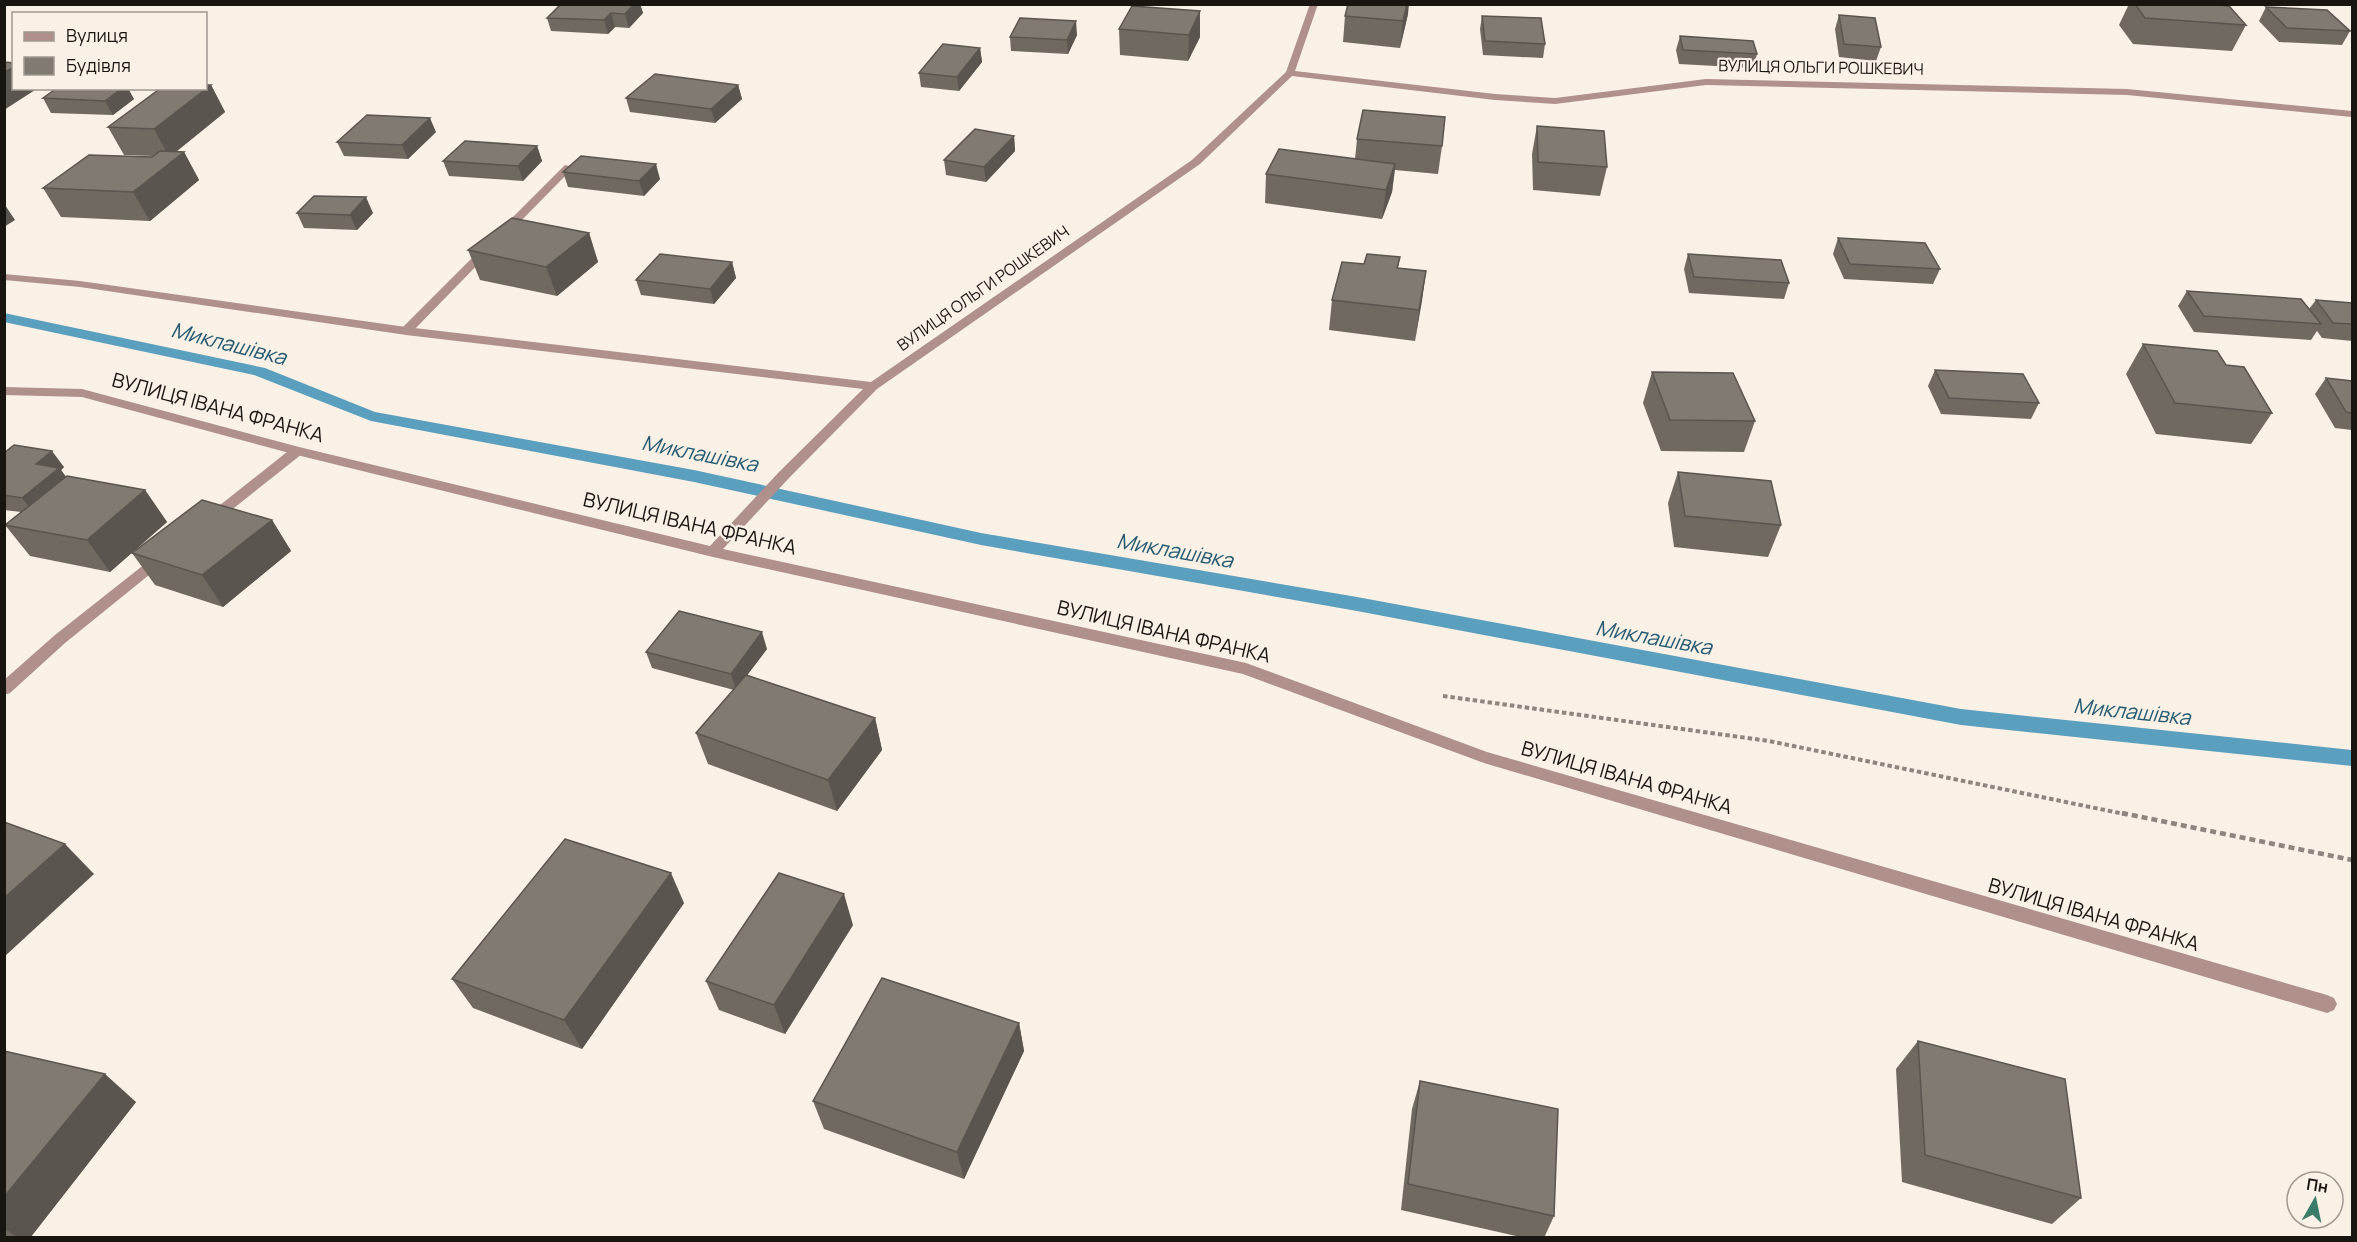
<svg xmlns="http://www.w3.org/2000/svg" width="2357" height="1242" viewBox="0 0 2357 1242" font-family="Manrope,sans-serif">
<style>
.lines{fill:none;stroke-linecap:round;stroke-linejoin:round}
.stream{fill:#5b9fbf;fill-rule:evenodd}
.path-far1{stroke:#8c867f;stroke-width:4;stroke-dasharray:4.5 3;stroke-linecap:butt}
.path{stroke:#8c867f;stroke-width:4.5;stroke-dasharray:6 4;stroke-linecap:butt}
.service{fill:#af908b;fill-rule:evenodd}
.minor{fill:#af908b;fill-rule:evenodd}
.wall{fill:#6f6960}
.shaded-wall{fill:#5a554e}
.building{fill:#817a70;stroke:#5a554e;stroke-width:1.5}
.labels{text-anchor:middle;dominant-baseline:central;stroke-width:4.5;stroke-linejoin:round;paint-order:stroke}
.far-street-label{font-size:16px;fill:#191612;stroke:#f9f0e6}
.street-label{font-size:20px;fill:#191612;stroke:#f9f0e6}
.water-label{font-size:21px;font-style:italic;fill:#245a72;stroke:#f9f0e6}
</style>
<rect width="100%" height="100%" fill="#f9f0e6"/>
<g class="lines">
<!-- stream -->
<polygon class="stream" points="4,313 265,368 375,412 694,470 981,533 1357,597 1961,709 2352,750 2352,766 1961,725 1357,611 981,545 694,482 371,421 254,375 4,322"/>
<!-- path-far1 -->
<polyline class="path-far1" points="1443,696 1769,741 2129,815"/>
<!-- path -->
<polyline class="path" points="2122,813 2352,860"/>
<!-- service -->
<g class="service">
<polygon points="565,165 574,167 507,235 499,235 499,231"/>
<polygon points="486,247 492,250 490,252 410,334 402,334 402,328 482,248"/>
<polygon points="297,447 304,451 302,454 215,523 205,523 203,520 205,517 292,448"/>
<polygon points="160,554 167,559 165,562 65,643 10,693 4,695 4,680 55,635 155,556"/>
</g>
<!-- minor -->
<polygon class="minor" points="1310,4 1318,4 1295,71 1495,94 1555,98 1706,79 2127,89 2352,111 2352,117 2127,95 1706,85 1555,104 1495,100 1292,76 1200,164 877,389 789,478 723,549 1246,663 1487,752 2327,995 2334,998 2337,1004 2334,1010 2327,1013 1484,763 1243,674 713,557 297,455 82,397 4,395 4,387 82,389 299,447 710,546 779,472 863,389 406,335 80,287 4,280 4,274 80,281 406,327 871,382 1192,160 1286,72"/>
</g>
<!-- wall -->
<g class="wall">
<polygon points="561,4 640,4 643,13 629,28 615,27 608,34 551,31 547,18"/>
<polygon points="2129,4 2206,4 2246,25 2232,51 2133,44 2119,25"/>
<polygon points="2266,7 2350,31 2342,45 2279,42 2259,21"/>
<polygon points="1200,11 1200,37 1188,61 1120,55 1119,29"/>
<polygon points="1408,14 1400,48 1343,42 1345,16"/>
<polygon points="1839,15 1881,47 1876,61 1839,57 1835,29"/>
<polygon points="1482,16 1545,44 1543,58 1483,55 1480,29"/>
<polygon points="1077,35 1068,54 1011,51 1010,37"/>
<polygon points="1680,36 1757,54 1753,68 1679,64 1676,50"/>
<polygon points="980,48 982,62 959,91 921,87 919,73"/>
<polygon points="211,85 225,112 176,152 184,152 199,180 150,221 61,217 43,188 153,156 124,155 108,127"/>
<polygon points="738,85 742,99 715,123 630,112 626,98"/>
<polygon points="43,98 134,99 113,115 51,113"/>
<polygon points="1537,126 1607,167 1600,196 1533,190 1532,154"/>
<polygon points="436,132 408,159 344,156 337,142"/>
<polygon points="1014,136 1015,151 986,182 946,175 944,160"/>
<polygon points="1357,139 1442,146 1438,174 1395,170 1392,192 1382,219 1265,203 1266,174 1355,159"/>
<polygon points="537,146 542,161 523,181 449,176 443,161"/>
<polygon points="563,172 660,179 644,196 568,187"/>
<polygon points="297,213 373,213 357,230 304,228"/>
<polygon points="589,233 598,262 557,296 480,280 468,250"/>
<polygon points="1838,238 1940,269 1933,284 1844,279 1833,254"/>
<polygon points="1688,254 1789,283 1784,299 1689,293 1684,269"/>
<polygon points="1400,257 1398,268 1426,271 1415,341 1329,330 1332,300 1364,264"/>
<polygon points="732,262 736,278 714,304 641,295 636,280"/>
<polygon points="2187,291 2309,309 2316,300 2352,303 2352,341 2322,338 2317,331 2311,340 2194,332 2178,306"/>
<polygon points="2143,344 2226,365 2272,413 2251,444 2156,434 2126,374"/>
<polygon points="1935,370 2039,403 2031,419 1941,414 1928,386"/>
<polygon points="1652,372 1755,421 1744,452 1661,451 1643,403"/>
<polygon points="2326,378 2352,381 2352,430 2335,428 2315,394"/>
<polygon points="4,453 64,467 61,470 66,477 145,490 167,522 110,572 30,556 5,525 21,512 4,510"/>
<polygon points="1678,472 1781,525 1768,557 1674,547 1668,503"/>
<polygon points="272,520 291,551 223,607 155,585 132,553"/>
<polygon points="767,649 747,675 875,718 882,750 837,811 708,764 696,733 734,690 652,668 646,652"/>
<polygon points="684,903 582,1049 473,1008 452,979"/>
<polygon points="853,925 785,1034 719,1010 706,981"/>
<polygon points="1019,1023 1024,1051 964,1179 824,1129 813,1101"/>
<polygon points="1918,1041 2081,1198 2052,1224 1902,1182 1896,1069"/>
<polygon points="4,1051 136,1102 30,1238 4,1238"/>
<polygon points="1420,1081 1554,1216 1544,1238 1525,1238 1401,1210 1412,1109"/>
</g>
<!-- shaded-wall -->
<g class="shaded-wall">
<polygon points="634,4 640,4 643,13 629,28 625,14"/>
<polygon points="1407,4 1409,4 1408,14 1400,48 1403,21"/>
<polygon points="1200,11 1200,37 1188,61 1189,35"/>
<polygon points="611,13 615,27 608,34 604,20"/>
<polygon points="1076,21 1077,35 1068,54 1067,40"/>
<polygon points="980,48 982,62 959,91 957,77"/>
<polygon points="14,67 14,88 34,88 35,90 4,110 4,72"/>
<polygon points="211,85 225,112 169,157 154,129"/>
<polygon points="738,85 742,99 715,123 711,109"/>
<polygon points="109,88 128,88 134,99 113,115 105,101"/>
<polygon points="430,118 436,132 408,159 402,145"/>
<polygon points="1014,136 1015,151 986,182 984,167"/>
<polygon points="537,146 542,161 523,181 518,166"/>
<polygon points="184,152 199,180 150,221 133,192"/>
<polygon points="656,164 660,179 644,196 639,181"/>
<polygon points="1395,164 1392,192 1382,219 1386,190"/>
<polygon points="366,197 373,213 357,230 350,215"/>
<polygon points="4,205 5,205 15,220 4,227"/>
<polygon points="589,233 598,262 557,296 546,267"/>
<polygon points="732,262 736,278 714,304 710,289"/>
<polygon points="1426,271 1422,301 1415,341 1419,310"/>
<polygon points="52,451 64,467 61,470 71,484 35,514 22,498 36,464"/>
<polygon points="145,490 167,522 110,572 87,540"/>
<polygon points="272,520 291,551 223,607 202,575"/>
<polygon points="762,632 767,649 736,690 731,674"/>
<polygon points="875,718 882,750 837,811 828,780"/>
<polygon points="65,844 94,874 4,957 4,898"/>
<polygon points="671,873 684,903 582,1049 564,1020"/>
<polygon points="844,894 853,925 785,1034 774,1005"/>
<polygon points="1019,1023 1024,1051 964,1179 957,1152"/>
<polygon points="105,1074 136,1102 30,1238 18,1238 4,1228 4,1197"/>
</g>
<!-- building -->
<g class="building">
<polygon points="561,4 634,4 625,14 611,13 604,20 547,18"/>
<polygon points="1348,4 1407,4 1403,21 1345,16"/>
<polygon points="2135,4 2206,4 2229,6 2246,25 2145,18"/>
<polygon points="1132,6 1200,11 1189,35 1119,29"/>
<polygon points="2266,7 2327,10 2350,31 2287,28"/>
<polygon points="1839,15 1875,18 1881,47 1844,44"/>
<polygon points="1482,16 1541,18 1545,44 1485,41"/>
<polygon points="1020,18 1076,21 1067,40 1010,37"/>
<polygon points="1680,36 1753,41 1757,54 1683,50"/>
<polygon points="943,44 980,48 957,77 919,73"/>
<polygon points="4,62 14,63 14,67 4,72"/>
<polygon points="655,74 738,85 711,109 626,98"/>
<polygon points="206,85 211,85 154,129 108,127 161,88 206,88"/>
<polygon points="57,88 122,88 105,101 43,98"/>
<polygon points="1363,110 1445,117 1442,146 1357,139"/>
<polygon points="367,115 430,118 402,145 337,142"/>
<polygon points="1537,126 1604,131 1607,167 1538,162"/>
<polygon points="975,129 1014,136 984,167 944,160"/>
<polygon points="465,141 537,146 518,166 443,161"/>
<polygon points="1279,149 1395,164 1386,190 1266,174"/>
<polygon points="160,151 184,152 133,192 43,188 89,155 152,157"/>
<polygon points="581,156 656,164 639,181 563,172"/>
<polygon points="314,196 366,197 350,215 297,213"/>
<polygon points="512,218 589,233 546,267 468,250"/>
<polygon points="1838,238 1925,243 1940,269 1850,264"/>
<polygon points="660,254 732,262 710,289 636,280"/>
<polygon points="1367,254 1400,257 1397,268 1426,271 1419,310 1332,300 1342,262 1364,264"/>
<polygon points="1688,254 1781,260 1789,283 1694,277"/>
<polygon points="2187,291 2301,299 2321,324 2204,316"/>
<polygon points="2316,300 2352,303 2352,324 2333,323"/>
<polygon points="2143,344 2217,351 2226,365 2244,367 2272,413 2175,403"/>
<polygon points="1935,370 2023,374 2039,403 1949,398"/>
<polygon points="1652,372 1733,373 1755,421 1670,420"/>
<polygon points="2326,378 2352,381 2352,413 2346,412"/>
<polygon points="14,445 52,451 36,464 59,468 22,498 4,495 4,453"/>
<polygon points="1678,472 1771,481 1781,525 1685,516"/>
<polygon points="67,476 145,490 87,540 5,525"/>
<polygon points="202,500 272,520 202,575 132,553"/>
<polygon points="679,611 762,632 731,674 646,652"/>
<polygon points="746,675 875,718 828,780 696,733"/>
<polygon points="4,822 65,844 4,898"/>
<polygon points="565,839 671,873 564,1020 452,979"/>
<polygon points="779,873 844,894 774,1005 706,981"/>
<polygon points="882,978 1019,1023 957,1152 813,1101"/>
<polygon points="1918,1041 2065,1079 2081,1198 1925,1155"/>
<polygon points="4,1051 105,1074 4,1197"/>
<polygon points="1420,1081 1558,1109 1554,1216 1408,1184"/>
</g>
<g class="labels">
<!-- far-street labels -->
<g class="far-street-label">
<text transform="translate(1821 67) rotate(1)">ВУЛИЦЯ ОЛЬГИ РОШКЕВИЧ</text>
<text transform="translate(983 288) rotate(-35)">ВУЛИЦЯ ОЛЬГИ РОШКЕВИЧ</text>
</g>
<!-- street labels -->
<g class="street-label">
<text transform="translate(218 407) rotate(15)">ВУЛИЦЯ ІВАНА ФРАНКА</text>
<text transform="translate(690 523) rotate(13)">ВУЛИЦЯ ІВАНА ФРАНКА</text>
<text transform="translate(1164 631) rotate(13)">ВУЛИЦЯ ІВАНА ФРАНКА</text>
<text transform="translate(1627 777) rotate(16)">ВУЛИЦЯ ІВАНА ФРАНКА</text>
<text transform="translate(2094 914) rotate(16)">ВУЛИЦЯ ІВАНА ФРАНКА</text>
</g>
<!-- water labels -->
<g class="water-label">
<text transform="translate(229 343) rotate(14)">Миклашівка</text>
<text transform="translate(700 453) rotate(11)">Миклашівка</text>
<text transform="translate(1175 550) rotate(10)">Миклашівка</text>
<text transform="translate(1654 637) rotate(10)">Миклашівка</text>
<text transform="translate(2132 711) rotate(6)">Миклашівка</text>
</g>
</g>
<!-- border -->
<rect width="2357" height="1242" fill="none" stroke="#191612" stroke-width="12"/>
<!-- legend -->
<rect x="12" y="12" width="195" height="78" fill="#f9f0e6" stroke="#9f9991" stroke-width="1.5"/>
<rect x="24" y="32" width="30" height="9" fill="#af908b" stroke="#9f9991" stroke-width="1.5"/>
<text x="66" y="42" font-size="18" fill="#191612">Вулиця</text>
<rect x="24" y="57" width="30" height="18" fill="#817a70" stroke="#9f9991" stroke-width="1.5"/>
<text x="66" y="72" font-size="18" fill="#191612">Будівля</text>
<!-- north arrow -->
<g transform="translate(2315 1200) rotate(9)"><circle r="28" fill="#f9f0e6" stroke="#9f9991" stroke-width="1.5"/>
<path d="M0-4.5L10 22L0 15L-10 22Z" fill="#3a7b69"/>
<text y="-9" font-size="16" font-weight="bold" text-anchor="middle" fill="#191612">Пн</text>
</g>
</svg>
